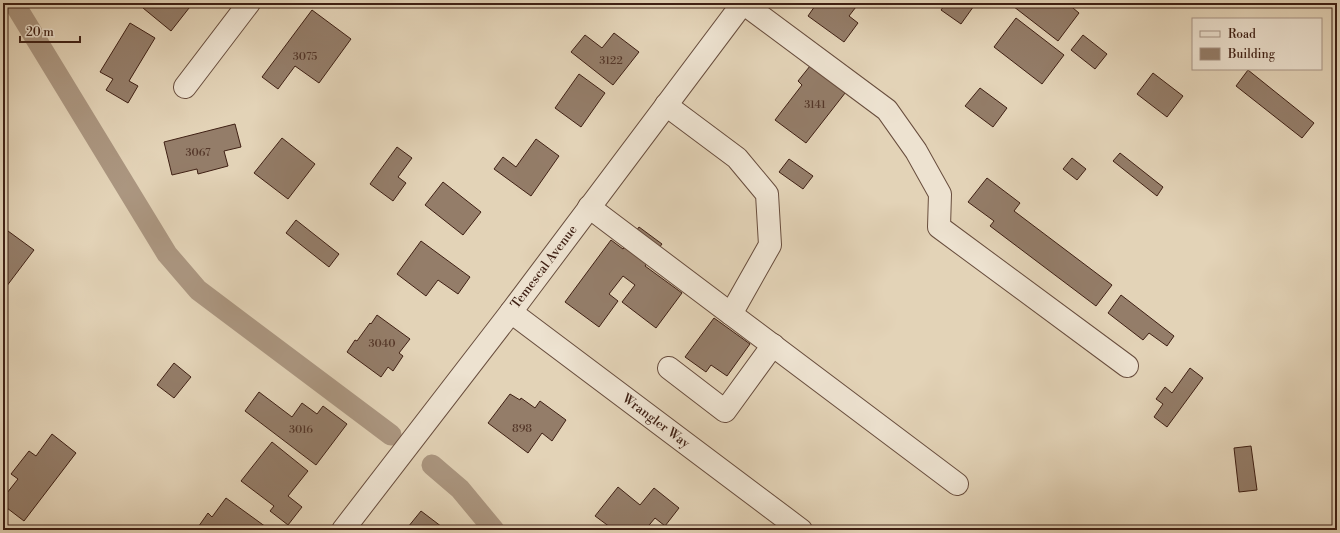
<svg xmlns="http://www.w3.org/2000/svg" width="1340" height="533" viewBox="0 0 1340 533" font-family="'Libre Bodoni',serif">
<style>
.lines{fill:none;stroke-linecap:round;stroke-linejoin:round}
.canal{stroke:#ab9680;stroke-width:21}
.building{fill:#947d69;stroke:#3f2014}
.minor-casing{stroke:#684d3d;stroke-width:24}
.minor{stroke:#ede2d0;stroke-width:22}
.labels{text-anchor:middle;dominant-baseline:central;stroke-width:3;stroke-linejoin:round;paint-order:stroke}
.number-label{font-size:11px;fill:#543729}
.street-label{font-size:13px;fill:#3f2014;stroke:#ede2d0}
</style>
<rect width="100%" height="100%" fill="#e3d3b7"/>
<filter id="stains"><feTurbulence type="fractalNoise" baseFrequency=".005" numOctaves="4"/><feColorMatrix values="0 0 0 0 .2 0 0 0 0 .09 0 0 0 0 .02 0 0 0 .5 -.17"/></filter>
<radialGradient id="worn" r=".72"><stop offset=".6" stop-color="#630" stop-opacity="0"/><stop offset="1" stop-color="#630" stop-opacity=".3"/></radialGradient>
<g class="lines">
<!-- canal -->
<g class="canal">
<polyline points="14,3 167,254 198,290 391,435"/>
<polyline points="432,465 460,489 494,530"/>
</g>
</g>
<!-- building -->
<g class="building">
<polygon points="147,3 193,3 171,31 143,8"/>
<polygon points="817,3 859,3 849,16 858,23 844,42 808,16"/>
<polygon points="946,3 976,3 961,24 941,10"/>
<polygon points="1009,3 1067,3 1079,13 1058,41"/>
<polygon points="312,10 351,39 319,83 295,66 278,89 262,77"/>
<polygon points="1016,18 1064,55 1042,84 994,47"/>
<polygon points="130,23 155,38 129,81 138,86 128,103 106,90 113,79 100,72"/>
<polygon points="614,33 639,52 613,85 571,52 585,35 602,48"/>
<polygon points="1083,35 1107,54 1095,69 1071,50"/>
<polygon points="814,61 849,88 806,143 775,120 802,85 798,81"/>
<polygon points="1248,70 1314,123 1302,138 1236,86"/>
<polygon points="1153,73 1183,96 1167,117 1137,94"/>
<polygon points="579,74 605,93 581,127 555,108"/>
<polygon points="980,88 1007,108 993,127 965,106"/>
<polygon points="235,124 241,147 224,151 228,166 198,174 197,169 172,175 164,142"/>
<polygon points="282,138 315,164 288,199 254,173"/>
<polygon points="536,139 559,156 531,196 494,169 503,157 516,167"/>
<polygon points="397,147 412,158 398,177 406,183 393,201 370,184"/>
<polygon points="1120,153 1163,187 1157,196 1113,161"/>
<polygon points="1072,158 1086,169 1077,180 1063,169"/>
<polygon points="789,159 813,176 803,189 779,172"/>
<polygon points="987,178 1020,203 1014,211 1112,285 1096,306 990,226 994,221 968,202"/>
<polygon points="443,182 481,212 463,235 425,205"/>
<polygon points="296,220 339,254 329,267 286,233"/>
<polygon points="639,227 662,244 645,266 682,293 656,328 622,302 635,285 623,276 609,294 618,301 599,327 565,302 611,240 623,249"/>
<polygon points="8,231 34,250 3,291 3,238"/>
<polygon points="421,241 470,277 458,294 438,280 426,296 397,274"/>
<polygon points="1121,295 1174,336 1167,346 1149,333 1143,340 1108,313"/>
<polygon points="377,315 410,339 399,353 403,356 393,371 388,367 381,377 347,352 355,340 357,341 370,323 371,324"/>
<polygon points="714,318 750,344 727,376 711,365 706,372 685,357"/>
<polygon points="174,363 191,377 174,398 157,385"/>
<polygon points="1190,368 1203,378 1167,427 1154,417 1163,404 1156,399 1165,387 1172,393"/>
<polygon points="259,392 292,417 302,403 317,414 323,406 347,424 316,465 245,411"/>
<polygon points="510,394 520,400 521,398 535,408 540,401 566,420 552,441 542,433 528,453 488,423"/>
<polygon points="52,434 76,453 24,521 3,505 3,498 18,479 11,474 29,451 36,456"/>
<polygon points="272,442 308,471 288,496 302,507 288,525 270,511 274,506 241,481"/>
<polygon points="1251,446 1257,490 1239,492 1234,448"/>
<polygon points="618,487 640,505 654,488 679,508 665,526 655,518 645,530 614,530 595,516"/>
<polygon points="226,498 266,527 264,530 196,530 208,513 212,517"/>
<polygon points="421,511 446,530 412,530 408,527"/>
</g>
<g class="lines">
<!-- minor casing -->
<g class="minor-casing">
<g id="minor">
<polyline points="743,3 887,110 916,151 940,194 939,227 1127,366"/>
<polyline points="185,87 249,3"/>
<polyline points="589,207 731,314 770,245 767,194 737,158 666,105"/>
<polyline points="511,312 801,530"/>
<polyline points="731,314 957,484"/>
<polyline points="669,368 725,411 773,345"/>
<polyline points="343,530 511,312 743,3"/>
</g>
</g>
<!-- minor -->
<use href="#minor" class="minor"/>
</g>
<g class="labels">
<!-- number labels -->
<g class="number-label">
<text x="305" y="57">3075</text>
<text x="611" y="61">3122</text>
<text x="815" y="105">3141</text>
<text x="198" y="153">3067</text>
<text x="382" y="344">3040</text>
<text x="522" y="429">898</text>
<text x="301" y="430">3016</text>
</g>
<!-- street labels -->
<g class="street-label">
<text transform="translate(544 267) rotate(-53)">Temescal Avenue</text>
<text transform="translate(656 421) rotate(37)">Wrangler Way</text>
</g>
</g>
<!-- margin -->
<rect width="1340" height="533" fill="none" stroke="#e3d3b7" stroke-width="16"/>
<rect x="4" y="4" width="1332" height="525" fill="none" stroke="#3f2014" stroke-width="2"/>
<rect x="8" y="8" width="1324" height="517" fill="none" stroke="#3f2014"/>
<!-- legend -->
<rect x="1192" y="18" width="130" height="52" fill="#ede2d0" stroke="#a79485"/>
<rect x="1200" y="31" width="20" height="6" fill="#ede2d0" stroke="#a79485"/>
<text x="1228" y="38" font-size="12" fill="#3f2014">Road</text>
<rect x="1200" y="48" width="20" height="12" fill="#947d69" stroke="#a79485"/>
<text x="1228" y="58" font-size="12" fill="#3f2014">Building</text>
<!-- scale -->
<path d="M20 36v6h60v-6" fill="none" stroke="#3f2014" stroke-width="2"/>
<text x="26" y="36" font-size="12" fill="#3f2014" stroke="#ede2d0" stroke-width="3" paint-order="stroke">20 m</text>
<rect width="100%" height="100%" filter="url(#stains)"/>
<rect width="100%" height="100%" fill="url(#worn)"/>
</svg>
